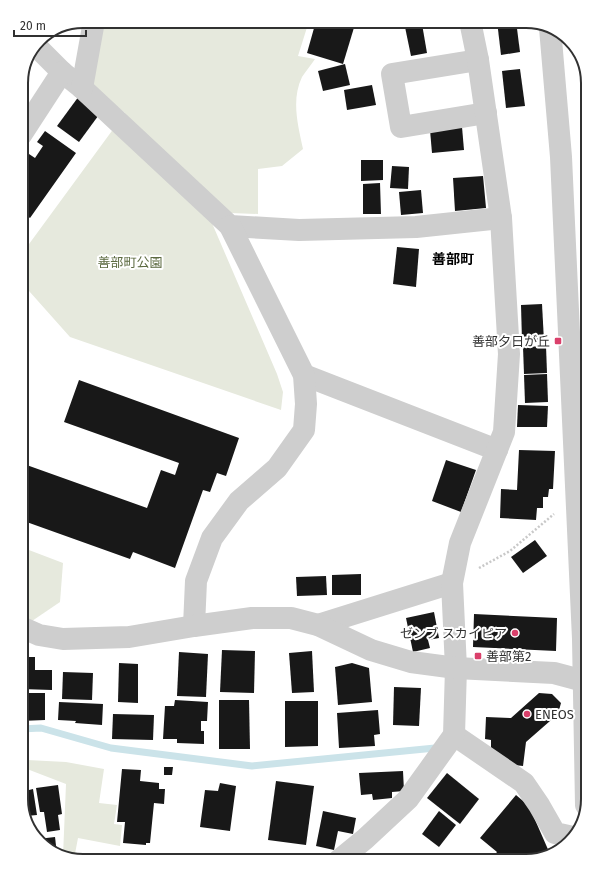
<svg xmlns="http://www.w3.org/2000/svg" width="609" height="882" viewBox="0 0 609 882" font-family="'Fira Sans','Noto Sans JP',sans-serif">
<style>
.green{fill:#e6e9dd}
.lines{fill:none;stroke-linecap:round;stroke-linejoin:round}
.stream{stroke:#cbe3e9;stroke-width:7}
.building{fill:#181818}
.path{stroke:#c8c8c8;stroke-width:2.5;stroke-dasharray:2 2;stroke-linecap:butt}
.minor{stroke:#cecece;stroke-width:22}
.tertiary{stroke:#cecece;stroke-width:22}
.poi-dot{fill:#da406b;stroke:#fff;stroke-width:1.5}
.labels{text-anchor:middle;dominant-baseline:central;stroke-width:4;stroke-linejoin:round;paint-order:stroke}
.park-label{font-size:13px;fill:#5c6a40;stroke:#fff}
.poi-label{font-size:13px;fill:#313131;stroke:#fff;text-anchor:end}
.neighbourhood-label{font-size:14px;font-weight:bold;fill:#000;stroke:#fff}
.rim{fill:none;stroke:#313131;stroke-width:2}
</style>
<rect width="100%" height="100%" fill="#fff"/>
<!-- green -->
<g class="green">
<path d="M100,21h209l-11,35 17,3c-4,6 -9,12 -13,18 -11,23 -4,48 1,72l-21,17 -24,3v45l-28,-1 -34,-27 81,188 6,18 -2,18 -211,-73 -49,-55v-27l104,-142 -36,-28z"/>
<polygon points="21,547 63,563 60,602 32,621 21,613"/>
<polygon points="27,760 66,762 104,769 99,803 117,805 114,824 122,825 120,846 78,838 74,859 63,856 66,784 27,769"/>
</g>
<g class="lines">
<!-- stream -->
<polyline class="stream" points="21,729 41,728 111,748 252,766 435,748"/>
</g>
<!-- building -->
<g class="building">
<polygon points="316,21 356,21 343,64 307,53"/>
<polygon points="497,21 516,21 520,52 501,55"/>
<polygon points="422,24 427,53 411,56 405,27"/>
<polygon points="345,64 350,85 323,91 318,71"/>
<polygon points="520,69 525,106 506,108 502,71"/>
<polygon points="372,85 376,105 347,110 344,90"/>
<polygon points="79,96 101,112 79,142 57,126"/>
<polygon points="462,127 464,150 432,153 430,130"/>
<polygon points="45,131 76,153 30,218 21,211 21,165 29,154 35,158 43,146 37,142"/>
<polygon points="361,160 383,160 383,180 361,181"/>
<polygon points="392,166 409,167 408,189 390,188"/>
<polygon points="483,176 486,208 455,211 453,178"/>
<polygon points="380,183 381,214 363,214 363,184"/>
<polygon points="421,190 423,213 401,215 399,192"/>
<polygon points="21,217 26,220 21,226"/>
<polygon points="397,247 419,249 416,287 393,284"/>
<polygon points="542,304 544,341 522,341 521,305"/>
<polygon points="546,346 547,373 524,374 523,347"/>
<polygon points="547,374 548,402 525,403 524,375"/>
<polygon points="79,380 239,438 226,476 217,473 210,492 203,490 175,568 133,552 130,559 21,520 21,463 147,508 161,470 175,475 179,463 64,422"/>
<polygon points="518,405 548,406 547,427 517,427"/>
<polygon points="519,450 555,451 553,489 549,489 548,497 543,497 543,508 537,508 536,520 500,518 501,489 517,490"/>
<polygon points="446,460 476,470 461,512 432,501"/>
<polygon points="535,540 547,556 523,573 511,557"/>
<polygon points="361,574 361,595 332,595 332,575"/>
<polygon points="326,576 327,595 297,596 296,577"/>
<polygon points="434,612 439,638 428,640 430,648 413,652 406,618"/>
<polygon points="474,614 557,618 556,651 473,647"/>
<polygon points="222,650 255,651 254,693 220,692"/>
<polygon points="312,651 314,692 292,693 289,653"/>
<polygon points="179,652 208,654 206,697 177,696"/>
<polygon points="21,657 35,657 35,670 52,670 52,690 21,689"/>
<polygon points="119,663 138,664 138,703 118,702"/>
<polygon points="352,663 369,668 372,702 338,705 335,667"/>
<polygon points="63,672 93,673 92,700 62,699"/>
<polygon points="394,687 421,688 419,726 393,725"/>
<polygon points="21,693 45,693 45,720 21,721"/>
<polygon points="539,693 552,694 561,703 558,714 526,742 523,766 514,765 491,749 491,740 485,739 486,717 511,718"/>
<polygon points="175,700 208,702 207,721 201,721 201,731 204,731 204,744 177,743 177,739 163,739 165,706 174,706"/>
<polygon points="219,700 249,700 250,749 219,749"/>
<polygon points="285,701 318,701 318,746 285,747"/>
<polygon points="59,702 103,704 102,725 75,723 76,721 58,720"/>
<polygon points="378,710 380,734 374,735 375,746 339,748 337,713"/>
<polygon points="113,714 154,715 153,740 112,739"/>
<polygon points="164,767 173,767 172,775 164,775"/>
<polygon points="122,769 141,770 140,781 159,783 159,789 165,789 164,804 154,803 150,843 146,843 146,845 123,843 125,822 117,822"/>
<polygon points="403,771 404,791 392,792 392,798 373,800 372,794 361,795 359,773"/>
<polygon points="447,773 479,799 460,824 427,798"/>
<polygon points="28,776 29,790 33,789 37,815 26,816 21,799 21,777"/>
<polygon points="276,781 314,786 306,845 268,840"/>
<polygon points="220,783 236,786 230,831 200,827 205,790 218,791"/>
<polygon points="58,785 62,814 58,815 60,830 47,832 44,812 40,812 36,788"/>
<polygon points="516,795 529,806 550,854 526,861 490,861 497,852 480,838"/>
<polygon points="323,811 356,818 353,834 338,831 334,850 316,846"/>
<polygon points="439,811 456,825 439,847 422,834"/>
<polygon points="55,837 57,854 52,853 38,839"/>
</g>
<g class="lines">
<!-- path -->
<polyline class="path" points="479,568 510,551 554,514"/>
<!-- minor -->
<g class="minor">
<polyline points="37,47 62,72 82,88 230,226 299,230 416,227 501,218"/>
<polyline points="478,60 392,74 401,127 486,113"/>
<polyline points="82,88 94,21"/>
<polyline points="21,135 62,72"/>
<polyline points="304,375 497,450"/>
<polyline points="318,625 452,583"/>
<polyline points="194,626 196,581 212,538 239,501 277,468 304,430 306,404 304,375 230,226"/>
<polyline points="454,735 524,783 539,805 555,833 573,837"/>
<polyline points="338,861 365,839 408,799 454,735 456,668 452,583 460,543 504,432 509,354 501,218 478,60 470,21"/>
</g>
<!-- tertiary -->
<g class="tertiary">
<polyline points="550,28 561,157 583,639 586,805"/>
<polyline points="21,627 39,635 63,639 129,637 194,626 252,618 291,618 318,625 371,650 411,662 456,668 554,673 584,681"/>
</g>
</g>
<!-- markers -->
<g class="poi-dot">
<rect x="554" y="337" width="8" height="8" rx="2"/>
<circle cx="515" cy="633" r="4"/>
<rect x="474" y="652" width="8" height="8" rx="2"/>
<circle cx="527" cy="714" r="4"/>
</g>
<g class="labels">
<!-- park labels -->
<g class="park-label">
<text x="130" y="262">善部町公園</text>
</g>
<!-- poi labels -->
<g class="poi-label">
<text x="550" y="341">善部夕日が丘</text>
<text x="507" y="633">ゼンブ スカイピア</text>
<text x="486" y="656" text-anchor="start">善部第2</text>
<text x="535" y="714" text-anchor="start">ENEOS</text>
</g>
<!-- neighbourhood labels -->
<g class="neighbourhood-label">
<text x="453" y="259">善部町</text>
</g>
</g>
<!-- crop -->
<path d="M0 0H609V882H0ZM83 28H526A55 55 0 0 1 581 83V799A55 55 0 0 1 526 854H83A55 55 0 0 1 28 799V83A55 55 0 0 1 83 28Z" fill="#fff" fill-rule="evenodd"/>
<path class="rim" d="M83 28H526A55 55 0 0 1 581 83V799A55 55 0 0 1 526 854H83A55 55 0 0 1 28 799V83A55 55 0 0 1 83 28Z"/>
<!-- scale -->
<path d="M14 30v6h72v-6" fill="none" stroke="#313131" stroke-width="2"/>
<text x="20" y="30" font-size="12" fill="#313131" stroke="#ffffff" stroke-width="3" paint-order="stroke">20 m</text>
</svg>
